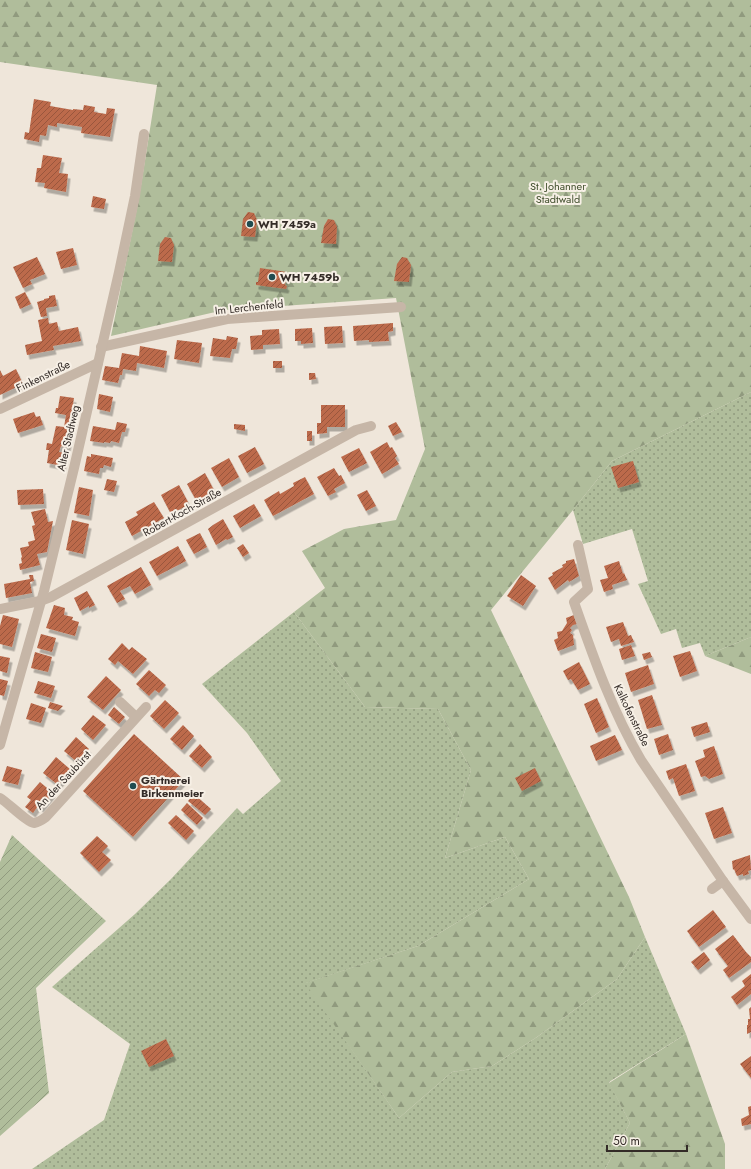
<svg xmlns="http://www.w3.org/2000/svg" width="751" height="1169" viewBox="0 0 751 1169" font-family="Jost,sans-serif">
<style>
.grass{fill:url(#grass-dots)}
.forest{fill:url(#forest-firs)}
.garden{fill:url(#garden-furrows)}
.building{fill:url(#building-hatch);filter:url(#shadow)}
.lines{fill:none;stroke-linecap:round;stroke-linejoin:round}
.street{stroke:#c6b6a7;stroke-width:10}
.poi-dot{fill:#204c51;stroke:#f7f0e6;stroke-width:1.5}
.labels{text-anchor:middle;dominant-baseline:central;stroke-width:4;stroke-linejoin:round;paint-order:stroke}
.park-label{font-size:11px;fill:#414f2d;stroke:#f7f0e6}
.poi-label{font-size:11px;font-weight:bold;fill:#332b27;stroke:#f7f0e6;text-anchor:start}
.street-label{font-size:11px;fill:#332b27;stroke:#f7f0e6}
</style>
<defs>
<pattern id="grass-dots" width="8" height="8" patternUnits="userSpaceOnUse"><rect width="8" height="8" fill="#b0bd9b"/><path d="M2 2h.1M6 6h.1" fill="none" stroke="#909a7e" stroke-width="1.8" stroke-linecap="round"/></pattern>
<pattern id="forest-firs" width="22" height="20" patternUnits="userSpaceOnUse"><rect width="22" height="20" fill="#b0bd9b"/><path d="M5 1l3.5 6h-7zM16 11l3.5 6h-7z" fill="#909a7e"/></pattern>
<pattern id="garden-furrows" width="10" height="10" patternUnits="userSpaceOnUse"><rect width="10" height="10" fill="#b0bd9b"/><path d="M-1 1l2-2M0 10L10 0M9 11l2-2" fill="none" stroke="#909a7e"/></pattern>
<pattern id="building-hatch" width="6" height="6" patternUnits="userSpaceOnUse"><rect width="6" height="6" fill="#bc6a4b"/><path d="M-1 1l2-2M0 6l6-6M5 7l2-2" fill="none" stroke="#99573e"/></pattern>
<filter id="shadow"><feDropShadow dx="2.5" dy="4.5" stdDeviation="0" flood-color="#0004"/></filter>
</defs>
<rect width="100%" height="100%" fill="#efe6da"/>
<!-- grass -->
<g class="grass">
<polygon points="751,392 751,637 705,656 700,643 682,648 676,629 661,634 638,584 648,581 632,529 583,544 573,510 612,461"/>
<polygon points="294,612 365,707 438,709 471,770 445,858 505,837 529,879 418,946 306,983 399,1118 452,1072 492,1066 537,1037 617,979 645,937 686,1034 609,1082 630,1123 605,1169 32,1169 104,1120 130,1044 52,987 135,914 171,879 237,808 243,814 281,781 247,733 202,684"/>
</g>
<!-- forest -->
<g class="forest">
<polygon points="0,0 751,0 751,392 612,461 573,510 491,610 629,897 645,937 617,979 537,1037 492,1066 452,1072 399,1118 305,983 418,946 529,879 505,837 445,858 471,770 438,709 365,707 294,612 325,588 302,551 344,529 396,520 425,449 396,298 224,310 111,336 139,198 157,85 0,62"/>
<polygon points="751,637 751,674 705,656"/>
<polygon points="686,1034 725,1144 725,1169 605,1169 630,1123 609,1083"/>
</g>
<!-- garden -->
<polygon class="garden" points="12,835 106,921 36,988 49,1093 0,1136 0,862"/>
<!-- building -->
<g class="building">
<polygon points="34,99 51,102 50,106 73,110 73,109 83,110 84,105 95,107 94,112 106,114 107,108 115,109 110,137 81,133 82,127 57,123 57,127 48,125 46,136 40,135 39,142 24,139 25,132 29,133"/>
<polygon points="43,155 62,158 59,173 68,174 66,192 44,188 45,183 35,182 37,168 41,168"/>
<polygon points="93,196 106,199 104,209 91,207"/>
<polygon points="248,212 254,213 257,220 255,237 241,236 243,219"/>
<polygon points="328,219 334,220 337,227 336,244 321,243 324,226"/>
<polygon points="165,237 171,238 174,245 172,262 158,261 160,244"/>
<polygon points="73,248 77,265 61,269 56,252"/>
<polygon points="37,257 45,274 30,280 32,284 23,288 13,267"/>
<polygon points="402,257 407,258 411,265 409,282 394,281 397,264"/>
<polygon points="260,268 287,272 285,285 287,286 286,289 256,285 256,282 258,282"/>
<polygon points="25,292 31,304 20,309 15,297"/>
<polygon points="55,295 57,306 46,308 47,316 41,317 37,302 44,300 44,299 49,298 49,296"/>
<polygon points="48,318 49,324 57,322 59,331 78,327 81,341 53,346 54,350 27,355 25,345 42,341 38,320"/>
<polygon points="393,323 393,331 388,332 389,341 369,342 369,340 354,341 353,326"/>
<polygon points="342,326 343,343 325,344 324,327"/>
<polygon points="312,328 313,343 301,344 301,341 295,341 295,329"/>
<polygon points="279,329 280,344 263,345 263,349 251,350 250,336 262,335 262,330"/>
<polygon points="227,336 238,338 236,349 232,349 230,358 210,356 213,338 226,340"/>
<polygon points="177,340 202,343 199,363 174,359"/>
<polygon points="140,346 167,351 164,368 137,363 136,371 123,369 122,375 120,375 118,383 102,380 105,366 119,368 122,353 139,356"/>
<rect x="273" y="361" width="9" height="7"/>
<polygon points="16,369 23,384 0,395 0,370 3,376"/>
<polygon points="309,373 315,373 316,379 309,380"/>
<polygon points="99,394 113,397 110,412 97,409"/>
<polygon points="60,396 74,398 73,404 76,405 68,447 61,446 59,452 66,453 63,466 47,463 49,450 46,450 47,443 52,444 56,426 64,427 66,415 55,413 56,408 58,408"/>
<polygon points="321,405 345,405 345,427 327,427 327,433 317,434 317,423 321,423"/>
<polygon points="34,412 36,417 40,416 43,425 18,433 13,419"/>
<polygon points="117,422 127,424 125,432 122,432 119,443 111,441 110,443 104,442 104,443 90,441 93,426 115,430"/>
<polygon points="396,422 402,432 393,436 388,426"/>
<polygon points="234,424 245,425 245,431 234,429"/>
<rect x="307" y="431" width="5" height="10"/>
<polygon points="387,442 390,448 392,447 397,456 395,458 399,464 382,474 370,452"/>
<polygon points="255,447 264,464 247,473 238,456"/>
<polygon points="359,448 367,463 349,472 341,457"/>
<polygon points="91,454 113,458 111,467 104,465 103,468 100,468 99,474 84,471 87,456 91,457"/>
<polygon points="229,458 239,477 222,487 211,468"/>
<polygon points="633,461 639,482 618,488 611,467"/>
<polygon points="334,468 339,476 341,475 345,483 334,489 336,492 328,496 317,477"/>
<polygon points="205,473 215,492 197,502 187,484"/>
<polygon points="305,477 314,494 273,516 264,500 279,491 280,494 294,486 293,483"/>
<polygon points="107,479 117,481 114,492 104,490"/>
<polygon points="179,485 188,502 185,504 186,506 171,514 161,495"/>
<polygon points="79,487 93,490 89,516 74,513"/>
<polygon points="43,489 44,504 18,505 17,490"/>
<polygon points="367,490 376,506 366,511 357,495"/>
<polygon points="154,502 164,518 132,536 125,522 138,515 136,512"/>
<polygon points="254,504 261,516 240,528 233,516"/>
<polygon points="45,509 48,522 53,521 47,552 37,554 40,565 20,570 19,564 22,563 21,558 22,557 20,548 29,546 28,542 35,540 32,526 35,525 31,512"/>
<polygon points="223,519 233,537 227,540 226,539 216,545 208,529 213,525"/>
<polygon points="72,520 89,524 83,554 66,550"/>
<polygon points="200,533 207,547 194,554 186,540"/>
<polygon points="243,544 249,553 243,557 237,548"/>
<polygon points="178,546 186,561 157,576 149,562"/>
<polygon points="574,559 579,576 569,582 568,580 555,590 548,578 553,575 552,573 563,567 562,565 566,563 566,561"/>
<polygon points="619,561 623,574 624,573 627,580 612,585 613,589 604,592 600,580 608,578 604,566"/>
<polygon points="141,567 151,585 135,594 130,586 120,591 125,599 117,603 107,586"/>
<polygon points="29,575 33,575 34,581 30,582 32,593 6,598 4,584 30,579"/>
<polygon points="521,575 536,586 523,606 507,596"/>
<polygon points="87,591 95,605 89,608 89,606 80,611 74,598"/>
<polygon points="54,605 65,608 64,615 73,617 72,620 79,622 75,636 46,628"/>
<polygon points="3,615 19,619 12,647 0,644 0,626"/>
<polygon points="574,615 577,624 573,625 570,628 572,630 570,633 573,635 574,645 558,651 554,640 558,638 557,632 562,631 567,623 566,618"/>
<polygon points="623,622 628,636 631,635 634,642 621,646 619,639 611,642 606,627"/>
<polygon points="41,634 56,638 52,652 37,648"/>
<polygon points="122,643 129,650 132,647 147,659 133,674 118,661 115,665 108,659"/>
<polygon points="631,645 635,656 622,660 619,649"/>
<polygon points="690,651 697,671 680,677 673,656"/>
<polygon points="35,652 52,657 48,672 31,668"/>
<polygon points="650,652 652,657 644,660 642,654"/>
<polygon points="0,656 10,658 7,673 0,671"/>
<polygon points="579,662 590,684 578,690 571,679 568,680 563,671"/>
<polygon points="648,665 654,684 631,692 625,673"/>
<polygon points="149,670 166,685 159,693 155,690 149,696 136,684"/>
<polygon points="106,676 121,690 103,710 87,697"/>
<polygon points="0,679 8,681 4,696 0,695"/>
<polygon points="38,681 55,686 51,698 34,693"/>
<polygon points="652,695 662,725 647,729 638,700"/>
<polygon points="597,698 609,727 596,733 584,704"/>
<polygon points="165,700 179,713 164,729 150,716"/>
<polygon points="50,702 63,706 58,711 48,708"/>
<polygon points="31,703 46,708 41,723 26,719"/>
<polygon points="114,707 125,717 119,724 108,715"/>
<polygon points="93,715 106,725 93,740 81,729"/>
<polygon points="707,722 710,732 694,737 691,727"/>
<polygon points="183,725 194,736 182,750 170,739"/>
<polygon points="134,734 184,780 133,837 83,791"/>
<polygon points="668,734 673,750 659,755 654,739"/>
<polygon points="615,735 622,750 596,761 590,746"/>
<polygon points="76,737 89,749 77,762 64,751"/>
<polygon points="200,744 212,757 202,768 189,756"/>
<polygon points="714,746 723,774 709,779 705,776 701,777 695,761 705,757 703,750"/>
<polygon points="56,757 71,770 58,785 43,773"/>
<polygon points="686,764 695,791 679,796 673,778 669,780 666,771"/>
<polygon points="7,766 22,770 18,785 2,781"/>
<polygon points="535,768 541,781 522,791 515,778"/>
<polygon points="40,782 53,793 41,808 38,806 33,813 25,807 31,800 27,797"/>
<polygon points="194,794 211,809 205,815 188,801"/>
<polygon points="187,803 203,818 197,825 181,810"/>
<polygon points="723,807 732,833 714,839 705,813"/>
<polygon points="176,815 194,831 186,840 168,823"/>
<polygon points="97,836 108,846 102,852 111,860 99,872 80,853"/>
<polygon points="750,855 751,870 748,871 749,874 743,876 743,874 737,876 734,869 733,870 732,861"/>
<polygon points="713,910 726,927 699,947 687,931"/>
<polygon points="733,935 746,952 751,957 751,962 729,978 723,970 728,966 715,949"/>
<polygon points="704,952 710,960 698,970 691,962"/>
<polygon points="751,974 751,994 737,1005 731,997 745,986 742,981"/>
<polygon points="751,1007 751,1032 747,1034 747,1025 748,1025 748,1019 750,1019 749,1009"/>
<polygon points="166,1039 174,1056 149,1067 141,1051"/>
<polygon points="751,1056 751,1078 740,1064"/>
<polygon points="751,1106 751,1124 742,1126 741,1119 749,1115 748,1107"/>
</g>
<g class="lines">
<!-- street -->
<g class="street">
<polyline points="101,347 227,319 401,307"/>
<polyline points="0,409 98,363"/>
<path d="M578,545l10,44 -14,13c19,54 38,109 67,158l82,121 28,38"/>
<polyline points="0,609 40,601 51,597 356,430 371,426"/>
<polyline points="120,702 136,717"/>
<polyline points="0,745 44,591 74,468 119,272 135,196 144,134"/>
<path d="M0,798c7,4 28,25 34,25 5,-1 8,-3 12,-6l100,-110"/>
<polyline points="712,889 723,881"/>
</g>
</g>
<!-- markers -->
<g class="poi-dot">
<circle cx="250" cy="224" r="4"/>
<circle cx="272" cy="277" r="4"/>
<circle cx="133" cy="786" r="4"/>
</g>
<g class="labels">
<!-- park labels -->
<g class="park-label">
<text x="558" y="186">St. Johanner<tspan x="558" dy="13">Stadtwald</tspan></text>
</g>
<!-- poi labels -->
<g class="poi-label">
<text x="258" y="224">WH 7459a</text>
<text x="280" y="277">WH 7459b</text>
<text x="141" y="780">Gärtnerei<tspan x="141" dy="13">Birkenmeier</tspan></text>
</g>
<!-- street labels -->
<g class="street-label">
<text transform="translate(249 307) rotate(-6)">Im Lerchenfeld</text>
<text transform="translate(43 376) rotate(-26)">Finkenstraße</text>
<text transform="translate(68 438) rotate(-77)">Alter Stadtweg</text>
<text transform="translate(182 512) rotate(-29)">Robert-Koch-Straße</text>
<text transform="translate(632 715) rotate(64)">Kalkofenstraße</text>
<text transform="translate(63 780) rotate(-47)">An der Saubürst</text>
</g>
</g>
<!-- scale -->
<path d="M607 1145v6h80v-6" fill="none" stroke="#332b27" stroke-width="2"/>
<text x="613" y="1145" font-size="12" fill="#332b27" stroke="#f7f0e6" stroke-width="3" paint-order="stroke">50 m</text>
</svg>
